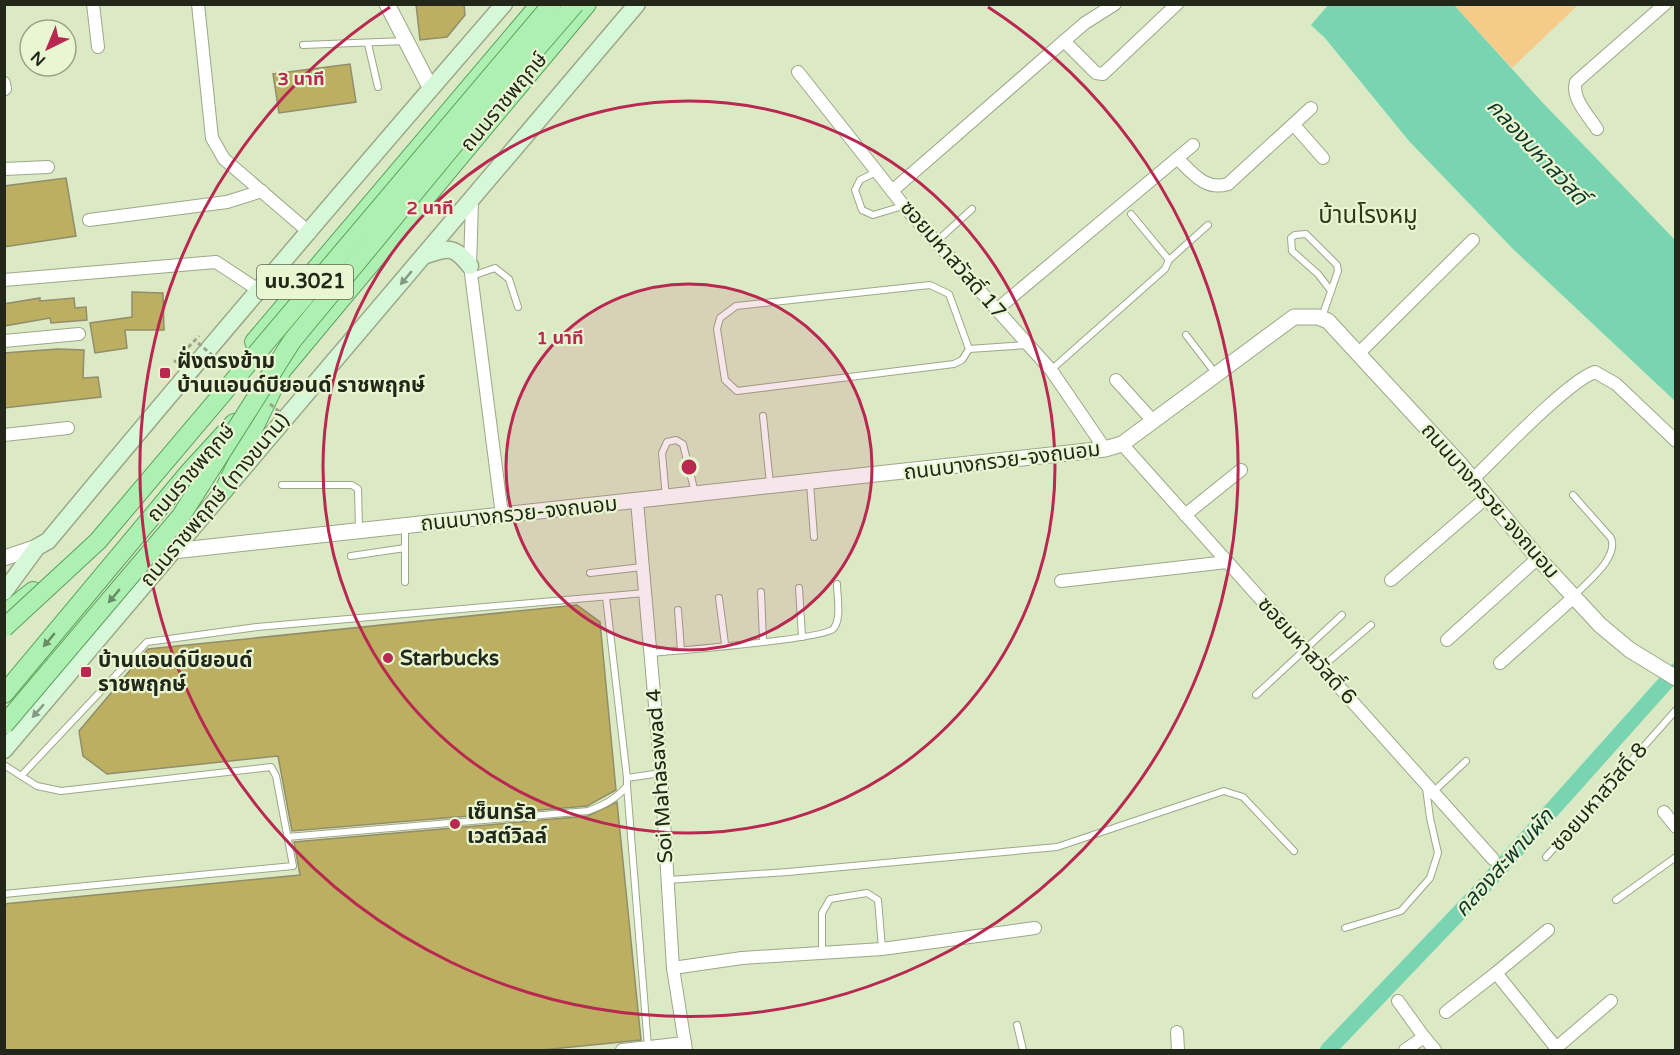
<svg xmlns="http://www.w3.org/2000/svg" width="1680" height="1055" viewBox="0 0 1680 1055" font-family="'Varela Round','Noto Sans Thai',sans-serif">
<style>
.green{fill:#f5cb89}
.water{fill:#79d4b2}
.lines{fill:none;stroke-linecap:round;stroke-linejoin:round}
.canal{stroke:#79d4b2;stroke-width:16}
.building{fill:#bcaf61;stroke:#928d6a;stroke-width:1.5}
.service-casing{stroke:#9ca886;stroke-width:8}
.minor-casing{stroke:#9ca886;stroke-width:14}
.tertiary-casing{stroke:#9ca886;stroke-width:17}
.secondary-casing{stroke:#9ca886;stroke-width:19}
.primary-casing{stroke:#59a35c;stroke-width:20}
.path{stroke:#9ba589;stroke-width:3;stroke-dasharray:4.5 3;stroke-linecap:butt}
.service{stroke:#fff;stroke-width:6}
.minor{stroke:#fff;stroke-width:12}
.tertiary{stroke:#fff;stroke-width:15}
.secondary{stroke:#d6f8d9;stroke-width:16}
.primary{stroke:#adf0b2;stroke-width:18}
.primary-bridge-casing{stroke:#59a35c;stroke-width:20;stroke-linecap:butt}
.path-bridge{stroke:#9ba589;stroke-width:3;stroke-dasharray:4.5 3;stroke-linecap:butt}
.primary-bridge{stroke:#adf0b2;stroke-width:18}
.oneway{fill:#859a83}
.oneway2{fill:#688c66}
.ring{fill:none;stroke:#b82850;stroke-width:3}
.poi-dot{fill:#b82850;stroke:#e9f6d2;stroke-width:2}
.labels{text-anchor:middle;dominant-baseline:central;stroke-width:4.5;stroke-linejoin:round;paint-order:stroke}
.shield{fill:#e9f6d2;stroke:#5e6551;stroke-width:1.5}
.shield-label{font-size:20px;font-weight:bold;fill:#23271a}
.street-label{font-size:21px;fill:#23271a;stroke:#e9f6d2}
.poi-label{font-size:21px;font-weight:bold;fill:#23271a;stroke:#e9f6d2;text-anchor:start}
.water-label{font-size:22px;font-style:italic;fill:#0f382b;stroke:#e9f6d2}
.quarter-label{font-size:24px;fill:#2f381b;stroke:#e9f6d2}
.centre{fill:#b82850;stroke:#e9f6d2;stroke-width:3}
.ring-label{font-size:18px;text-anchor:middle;font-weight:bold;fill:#b82850;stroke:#e9f6d2;stroke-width:4.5;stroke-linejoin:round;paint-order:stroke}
</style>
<rect width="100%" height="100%" fill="#dce9c5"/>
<!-- green -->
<polygon class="green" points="1574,5 1576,7 1512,68 1454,5"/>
<!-- water -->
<polygon class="water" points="1329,4 1454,5 1542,102 1675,240 1675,401 1513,249 1409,141 1325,38 1311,25"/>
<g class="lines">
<!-- canal -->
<polyline class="canal" points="1328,1050 1476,895 1676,671"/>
</g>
<!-- building -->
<g class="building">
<polygon points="416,4 464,4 465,15 447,37 420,40"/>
<polygon points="350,64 356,102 279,113 273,74"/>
<polygon points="66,178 76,236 4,247 4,186"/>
<polygon points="132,292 163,293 164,330 125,330 127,348 95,353 90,323 132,317"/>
<polygon points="40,298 40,301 74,298 75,308 86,307 87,320 51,323 50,318 4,326 4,304"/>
<polygon points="58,349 84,350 83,378 98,377 101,397 4,408 4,353"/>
<polygon points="577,605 600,622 616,790 587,806 292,831 278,756 107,774 83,756 79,731 148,649"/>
<polygon points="617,802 641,1040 542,1050 4,1050 4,904 300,875 294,842 588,816"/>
</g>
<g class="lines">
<!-- service casing -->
<g class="service-casing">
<g id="service">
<polyline points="368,44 378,87"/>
<polyline points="303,45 405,41"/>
<polyline points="876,172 860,180 855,190 862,210 873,215 903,206"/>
<polyline points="936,242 972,209"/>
<polyline points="1169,260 1208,225"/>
<polyline points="472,276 495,268 509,279 518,307"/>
<polyline points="1322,317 1338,271 1337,265 1306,234 1295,235 1291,238 1292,251 1318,274 1331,291"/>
<polyline points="1186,335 1216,374"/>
<polyline points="969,349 962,360 954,364 737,391 725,380 717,329 720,318 736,306 930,285 949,294 969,349 1027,345"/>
<polyline points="1051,370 1165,269 1169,260 1131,214"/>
<polyline points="763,416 770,484"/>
<polyline points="810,483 814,537"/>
<polyline points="282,485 352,485 358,489 359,529"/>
<path d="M1573,495l38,43c8,20 -24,44 -37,58"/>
<polyline points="666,498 662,453 667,442 676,440 683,444 695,493"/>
<polyline points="405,527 405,582"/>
<polyline points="351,556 405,548"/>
<polyline points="590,573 642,567"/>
<polyline points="799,588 802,637"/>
<polyline points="761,592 763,640"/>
<polyline points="606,597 627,778"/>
<polyline points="719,598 725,644"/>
<polyline points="678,610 681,650"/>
<path d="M651,653c24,-2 172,-14 182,-24 9,-9 4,-33 4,-45"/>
<polyline points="1322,667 1371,625"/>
<polyline points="1256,695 1342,615"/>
<polyline points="4,765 37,786 61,791 271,767 276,776 293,866 4,894"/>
<polyline points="21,776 147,642 257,627 645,593"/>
<polyline points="627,786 648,1047"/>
<polyline points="1433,792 1466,761"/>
<path d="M287,837l301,-26c16,-6 28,-12 39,-25v-8l34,-5"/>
<polyline points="1546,857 1676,710"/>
<polyline points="668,880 788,872 1057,847 1224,791 1243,797 1294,851"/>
<polyline points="1616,900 1676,857"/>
<polyline points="1345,928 1401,911 1430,878 1438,853 1430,818 1426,788"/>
<polyline points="822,955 822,913 830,899 867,893 878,900 882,948"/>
<polyline points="1017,1025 1023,1050"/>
</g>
</g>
<!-- minor casing -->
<g class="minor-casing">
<g id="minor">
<polyline points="93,4 98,47"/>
<polyline points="198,4 212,138 224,159 310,233"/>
<polyline points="1064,41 1085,23 1115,4"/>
<polyline points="798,72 904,206 1051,370 1105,449"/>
<polyline points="4,83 5,89"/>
<polyline points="1294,125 1323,158"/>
<path d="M1597,129c-9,-14 -26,-31 -21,-47l89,-78"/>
<path d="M1178,159c15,15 28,32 50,25l83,-76"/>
<polyline points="4,169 48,167"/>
<polyline points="892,191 1064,41 1096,73 1103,74 1177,4"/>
<polyline points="472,202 470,266 502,515"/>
<polyline points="89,220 227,202 262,191"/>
<polyline points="4,280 216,262 257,289"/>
<polyline points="996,310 1193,145"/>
<polyline points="4,341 79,334"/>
<polyline points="1358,354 1473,240"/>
<polyline points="1116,380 1153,421"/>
<polyline points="4,435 68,428"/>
<polyline points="1122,444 1493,859"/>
<path d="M1472,480c25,-24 96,-99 123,-108l21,12 60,57"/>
<polyline points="637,501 661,773 673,968 686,1050"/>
<polyline points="1185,515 1241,470"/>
<polyline points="1391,580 1487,497"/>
<polyline points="1061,581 1227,562"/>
<polyline points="1447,640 1538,558"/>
<polyline points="1500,663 1574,597"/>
<polyline points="1664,812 1676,827"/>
<polyline points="1548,930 1496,973 1558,1050"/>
<polyline points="673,968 742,958 882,949 1035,928"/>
<polyline points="1398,1001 1424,1037"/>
<polyline points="1446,1012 1496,973"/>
<polyline points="1177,1032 1178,1050"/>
<polyline points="1556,1048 1611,1001"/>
<polyline points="622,1050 685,1043"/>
<polyline points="1405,1050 1424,1037 1435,1050"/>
</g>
</g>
<!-- tertiary casing -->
<g class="tertiary-casing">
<g id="tertiary">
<polyline points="387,4 431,89"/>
<polyline points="173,551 1105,449 1122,444 1294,317 1318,317 1328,321 1459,463 1538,558 1600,625 1630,650 1676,678"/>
<polyline points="4,558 37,547"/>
</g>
</g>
<!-- secondary casing -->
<g class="secondary-casing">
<g id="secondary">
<path d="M426,255c23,-8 28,-9 44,11"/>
<path d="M4,592l33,-45 11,-6c150,-181 302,-359 456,-537"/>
<polyline points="4,750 637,4"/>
</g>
</g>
<!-- primary casing -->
<g class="primary-casing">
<g id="primary">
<polyline points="254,342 540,4"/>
<polyline points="273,381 587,4"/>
<polyline points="224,490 280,374"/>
<polyline points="4,614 33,591"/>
<polyline points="4,694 190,471 234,423"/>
</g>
</g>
<!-- path -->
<polyline class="path" points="178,363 175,361 199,336"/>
<!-- service -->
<use href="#service" class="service"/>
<!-- minor -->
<use href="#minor" class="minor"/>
<!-- tertiary -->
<use href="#tertiary" class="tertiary"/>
<!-- secondary -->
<use href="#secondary" class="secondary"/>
<!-- primary -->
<use href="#primary" class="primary"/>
<!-- primary-bridge casing -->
<g class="primary-bridge-casing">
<g id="primary-bridge">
<polyline points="4,628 98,541 552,4"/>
<polyline points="4,725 181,516 292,341 462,135 575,4"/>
</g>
</g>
<!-- path-bridge -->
<g class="path-bridge">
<polyline points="198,343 226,367"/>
<polyline points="270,404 287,418"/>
</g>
<!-- primary-bridge -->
<use href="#primary-bridge" class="primary-bridge"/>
</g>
<!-- one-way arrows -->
<defs><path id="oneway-solid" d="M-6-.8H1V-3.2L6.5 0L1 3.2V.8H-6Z" transform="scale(1.5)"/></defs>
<g class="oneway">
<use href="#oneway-solid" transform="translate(406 278) rotate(130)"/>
<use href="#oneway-solid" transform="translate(38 711) rotate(131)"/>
</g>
<g class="oneway2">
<use href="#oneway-solid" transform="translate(114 596) rotate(130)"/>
<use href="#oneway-solid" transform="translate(49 640) rotate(130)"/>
</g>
<!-- distance rings -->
<circle cx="689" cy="467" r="183" fill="#b82850" fill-opacity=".12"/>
<g class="ring">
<circle cx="689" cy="467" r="183"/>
<circle cx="689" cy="467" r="366"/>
<path d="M988 7A549 549 0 1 1 390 7"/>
</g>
<!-- markers -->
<g class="poi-dot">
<rect x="159" y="367" width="12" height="12" rx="3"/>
<circle cx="388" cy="658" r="6"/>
<rect x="80" y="666" width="12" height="12" rx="3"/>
<circle cx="455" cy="824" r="6"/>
</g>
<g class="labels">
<!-- shield labels -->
<rect class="shield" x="257" y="265" width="96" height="34" rx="4.5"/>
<g class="shield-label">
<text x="305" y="282">นบ.3021</text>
</g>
<!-- street labels -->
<g class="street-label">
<text transform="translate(504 102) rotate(-50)">ถนนราชพฤกษ์</text>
<text transform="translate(953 260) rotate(49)">ซอยมหาสวัสดิ์ 17</text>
<text transform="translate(1002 461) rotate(-7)">ถนนบางกรวย-จงถนอม</text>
<text transform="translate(191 473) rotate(-49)">ถนนราชพฤกษ์</text>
<text transform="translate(215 500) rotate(-50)">ถนนราชพฤกษ์ (ทางขนาน)</text>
<text transform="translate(1490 501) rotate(49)">ถนนบางกรวย-จงถนอม</text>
<text transform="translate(519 514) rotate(-6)">ถนนบางกรวย-จงถนอม</text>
<text transform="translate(1307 651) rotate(48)">ซอยมหาสวัสดิ์ 6</text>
<text transform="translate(660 776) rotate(-94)">Soi Mahasawad 4</text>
<text transform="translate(1599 797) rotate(-49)">ซอยมหาสวัสดิ์ 8</text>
</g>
<!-- poi labels -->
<g class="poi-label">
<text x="177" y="361">ฝั่งตรงข้าม<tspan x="177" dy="24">บ้านแอนด์บียอนด์ ราชพฤกษ์</tspan></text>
<text x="400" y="658">Starbucks</text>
<text x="98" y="660">บ้านแอนด์บียอนด์<tspan x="98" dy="24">ราชพฤกษ์</tspan></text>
<text x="467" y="812">เซ็นทรัล<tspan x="467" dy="24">เวสต์วิลล์</tspan></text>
</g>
<!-- water labels -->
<g class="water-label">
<text transform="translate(1537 152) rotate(47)">คลองมหาสวัสดิ์</text>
<text transform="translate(1504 863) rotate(-48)">คลองสะพานผัก</text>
</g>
<!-- quarter labels -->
<g class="quarter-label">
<text x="1368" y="215">บ้านโรงหมู</text>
</g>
</g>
<circle cx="689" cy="467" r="9" class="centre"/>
<g class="ring-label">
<text x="301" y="85">3 นาที</text>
<text x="430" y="214">2 นาที</text>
<text x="560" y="344">1 นาที</text>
</g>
<!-- border -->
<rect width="1680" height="1055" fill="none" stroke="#23271a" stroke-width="12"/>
<!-- north arrow -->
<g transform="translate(48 48) rotate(223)"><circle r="28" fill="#e9f6d2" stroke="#9aa388" stroke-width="1.5"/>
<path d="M0-4.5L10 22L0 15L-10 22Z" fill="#b82850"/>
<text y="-9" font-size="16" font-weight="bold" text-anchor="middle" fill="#23271a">N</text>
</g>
</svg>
